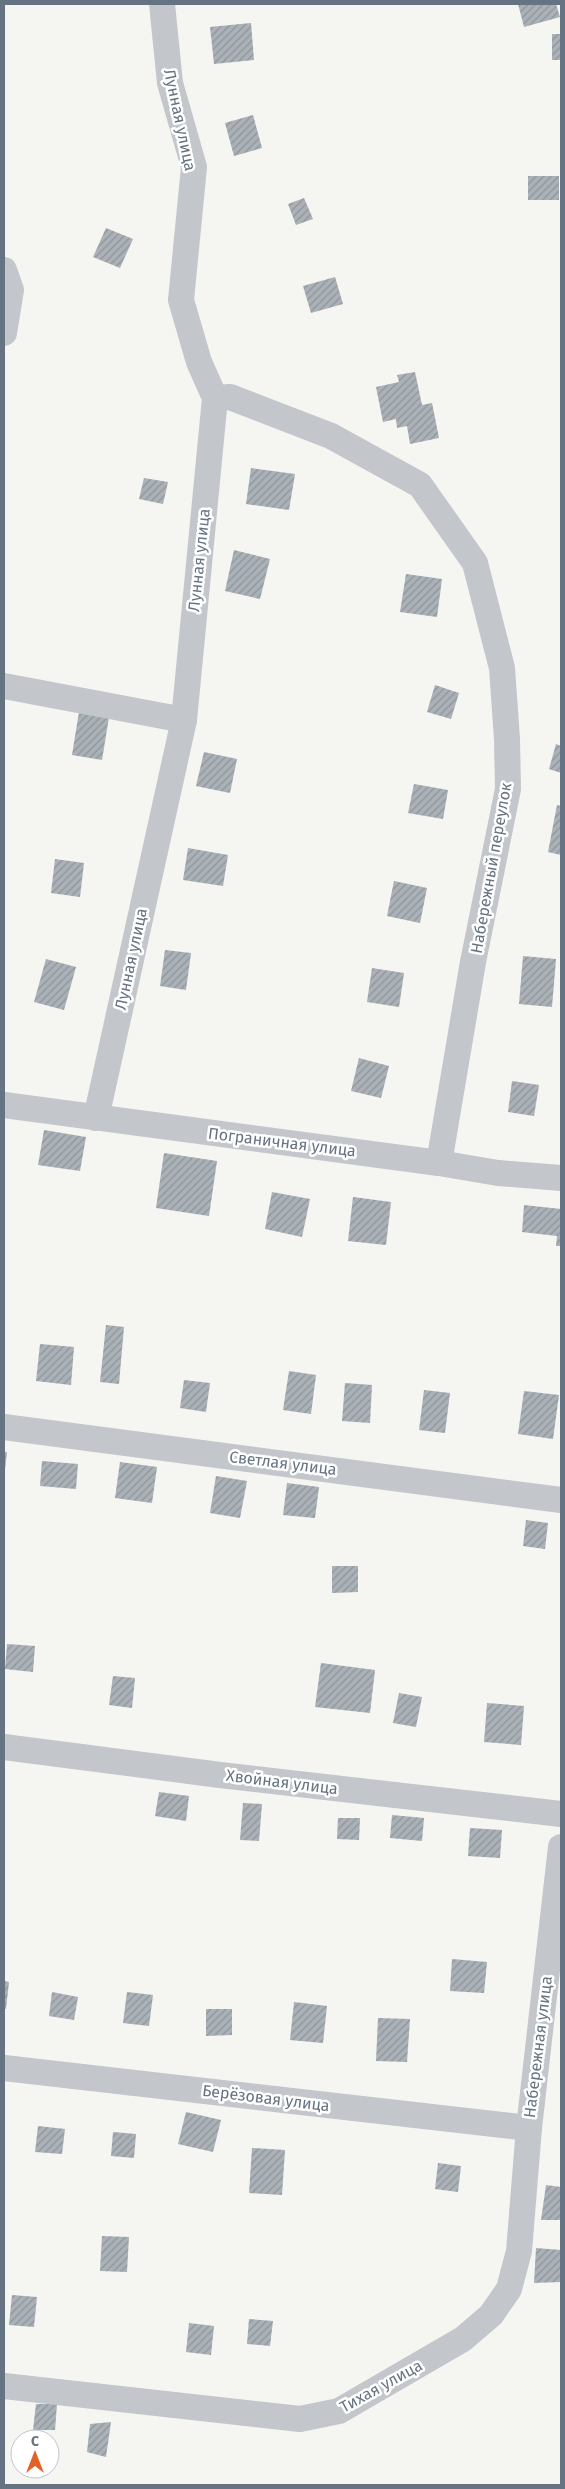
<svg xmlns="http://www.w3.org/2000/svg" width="565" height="2489" viewBox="0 0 565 2489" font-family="'Fira Sans',sans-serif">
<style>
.building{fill:url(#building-hatch)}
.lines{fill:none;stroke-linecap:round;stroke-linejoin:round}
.minor{stroke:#c3c6ca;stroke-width:26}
.labels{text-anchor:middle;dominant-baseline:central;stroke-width:5;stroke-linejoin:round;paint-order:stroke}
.street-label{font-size:16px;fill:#657383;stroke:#fff}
</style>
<defs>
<pattern id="building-hatch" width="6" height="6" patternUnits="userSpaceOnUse" patternTransform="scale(1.25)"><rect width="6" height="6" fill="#aab1b7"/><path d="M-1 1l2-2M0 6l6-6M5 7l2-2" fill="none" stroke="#8e949a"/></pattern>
</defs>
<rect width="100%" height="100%" fill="#f5f5f2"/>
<!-- building -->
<g class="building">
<polygon points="518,4 556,4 560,17 524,27"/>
<polygon points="251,23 254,60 214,64 210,27"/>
<rect x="552" y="34" width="9" height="26"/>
<polygon points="253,115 262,148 234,156 225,123"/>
<rect x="528" y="176" width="31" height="24"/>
<polygon points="304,198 313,219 296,225 288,204"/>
<polygon points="106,228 133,239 120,268 93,257"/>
<polygon points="335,277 343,304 311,313 303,286"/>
<polygon points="415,372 422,405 432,403 439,438 410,444 407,426 397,428 396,419 383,422 376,387 399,382 397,375"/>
<polygon points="251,468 295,474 289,510 246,504"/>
<polygon points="144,478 168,482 163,504 139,499"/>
<polygon points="234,550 270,559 260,599 225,591"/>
<polygon points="406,574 442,579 437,617 400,612"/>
<polygon points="435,685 459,693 451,719 427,712"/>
<polygon points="79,712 109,717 102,760 72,755"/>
<polygon points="556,744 561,746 561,773 549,769"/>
<polygon points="204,752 237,759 230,793 196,786"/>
<polygon points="414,784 448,790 443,819 408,813"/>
<polygon points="557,805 561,806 561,855 548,852"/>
<polygon points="188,848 228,855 223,886 183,880"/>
<polygon points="55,859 84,863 80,897 51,893"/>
<polygon points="394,881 427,888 420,923 387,916"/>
<polygon points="165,950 191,953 186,990 160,986"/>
<polygon points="523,956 556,959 552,1007 519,1004"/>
<polygon points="46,959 76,967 64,1010 34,1002"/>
<polygon points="372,968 404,973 399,1007 367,1002"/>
<polygon points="359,1058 389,1066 381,1098 351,1091"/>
<polygon points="512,1081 539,1085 534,1116 508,1112"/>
<polygon points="44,1130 86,1137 80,1171 38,1165"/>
<polygon points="164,1153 217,1161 209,1216 156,1208"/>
<polygon points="272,1192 310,1199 302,1237 265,1229"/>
<polygon points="353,1197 391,1202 386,1245 348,1241"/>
<polygon points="524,1205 561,1209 561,1246 556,1246 557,1236 522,1232"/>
<polygon points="106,1325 124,1327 119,1384 100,1382"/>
<polygon points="40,1344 74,1347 71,1385 36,1381"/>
<polygon points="289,1371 316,1375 311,1414 283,1410"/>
<polygon points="184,1380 210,1383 206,1412 180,1408"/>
<polygon points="345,1383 372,1385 370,1423 342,1421"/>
<polygon points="424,1390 450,1393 445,1433 419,1430"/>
<polygon points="524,1391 559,1395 553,1439 518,1434"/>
<polygon points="4,1452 7,1452 5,1470 4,1470"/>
<polygon points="42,1461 78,1464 76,1489 40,1486"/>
<polygon points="120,1462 157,1467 152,1503 115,1498"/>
<polygon points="216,1476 247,1481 240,1518 210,1513"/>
<polygon points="287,1483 319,1487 315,1518 283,1515"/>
<polygon points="526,1520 548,1523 545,1549 523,1546"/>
<polygon points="332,1566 358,1566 358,1592 332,1593"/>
<polygon points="7,1644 35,1646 33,1672 5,1669"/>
<polygon points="321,1663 375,1670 370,1713 315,1707"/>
<polygon points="113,1676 135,1678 132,1708 109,1705"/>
<polygon points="399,1693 422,1697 416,1727 393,1723"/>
<polygon points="487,1703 524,1706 521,1745 484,1742"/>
<polygon points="159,1792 189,1796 186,1821 155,1816"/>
<polygon points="243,1803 262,1804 259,1841 240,1840"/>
<polygon points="392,1815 424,1818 422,1841 390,1838"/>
<polygon points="338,1818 360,1818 359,1840 337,1839"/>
<polygon points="470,1828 502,1830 500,1858 468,1856"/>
<polygon points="452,1959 487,1962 484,1993 450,1991"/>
<polygon points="4,1981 9,1982 6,2009 4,2008"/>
<polygon points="52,1992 78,1997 74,2020 49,2016"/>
<polygon points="127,1992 153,1995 149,2026 123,2023"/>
<polygon points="294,2002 327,2006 323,2043 290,2040"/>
<polygon points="206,2009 232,2009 232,2035 206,2036"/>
<polygon points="378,2018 410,2019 407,2062 376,2061"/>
<polygon points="186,2112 221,2120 213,2152 178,2144"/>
<polygon points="38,2126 65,2129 62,2154 35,2152"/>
<polygon points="113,2132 136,2134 134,2158 111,2156"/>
<polygon points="252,2148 285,2150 282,2195 249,2193"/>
<polygon points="438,2163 461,2166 458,2192 435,2189"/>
<polygon points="546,2185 561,2187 561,2220 541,2220"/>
<polygon points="102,2236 129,2237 127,2272 100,2271"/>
<polygon points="536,2248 561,2250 561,2282 534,2283"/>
<polygon points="12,2295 37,2297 34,2327 9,2325"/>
<polygon points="249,2319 273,2321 270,2346 247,2344"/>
<polygon points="189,2323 214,2326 211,2355 186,2352"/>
<polygon points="36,2404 57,2404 55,2430 33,2430"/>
<polygon points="111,2422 106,2457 87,2452 90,2424"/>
</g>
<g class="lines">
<!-- minor -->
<g class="minor">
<polyline points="4,270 11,290 4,333"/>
<polyline points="215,398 230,397 331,436 420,485 475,563 502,668 507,739 508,789 473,962 439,1163"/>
<polyline points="4,686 184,720"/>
<polyline points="4,1105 439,1163 498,1173 561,1178"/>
<polyline points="96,1118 184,720 215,398 199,362 181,300 194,167 170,83 162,4"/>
<polyline points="4,1427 561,1500"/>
<polyline points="4,1747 220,1775 561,1814"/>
<polyline points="4,2068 529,2128"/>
<polyline points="4,2386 300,2419 339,2411 463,2339 491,2315 509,2289 519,2251 529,2128 561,1847"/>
</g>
</g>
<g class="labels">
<!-- street labels -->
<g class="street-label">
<text transform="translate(180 120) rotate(78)">Лунная улица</text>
<text transform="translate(199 560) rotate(-84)">Лунная улица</text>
<text transform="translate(491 868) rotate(-80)">Набережный переулок</text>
<text transform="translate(131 959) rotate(-78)">Лунная улица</text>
<text transform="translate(282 1142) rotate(7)">Пограничная улица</text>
<text transform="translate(283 1463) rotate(7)">Светлая улица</text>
<text transform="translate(282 1782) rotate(7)">Хвойная улица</text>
<text transform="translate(538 2047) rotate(-83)">Набережная улица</text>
<text transform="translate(266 2098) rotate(7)">Берёзовая улица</text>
<text transform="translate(381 2386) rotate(-29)">Тихая улица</text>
</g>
</g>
<!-- border -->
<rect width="565" height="2489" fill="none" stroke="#657383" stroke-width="10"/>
<!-- north arrow -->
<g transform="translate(35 2454)"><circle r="24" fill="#ffffff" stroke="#c1c7cd"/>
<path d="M0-4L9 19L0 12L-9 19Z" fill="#e16226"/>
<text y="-8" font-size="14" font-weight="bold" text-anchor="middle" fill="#657383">С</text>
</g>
</svg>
